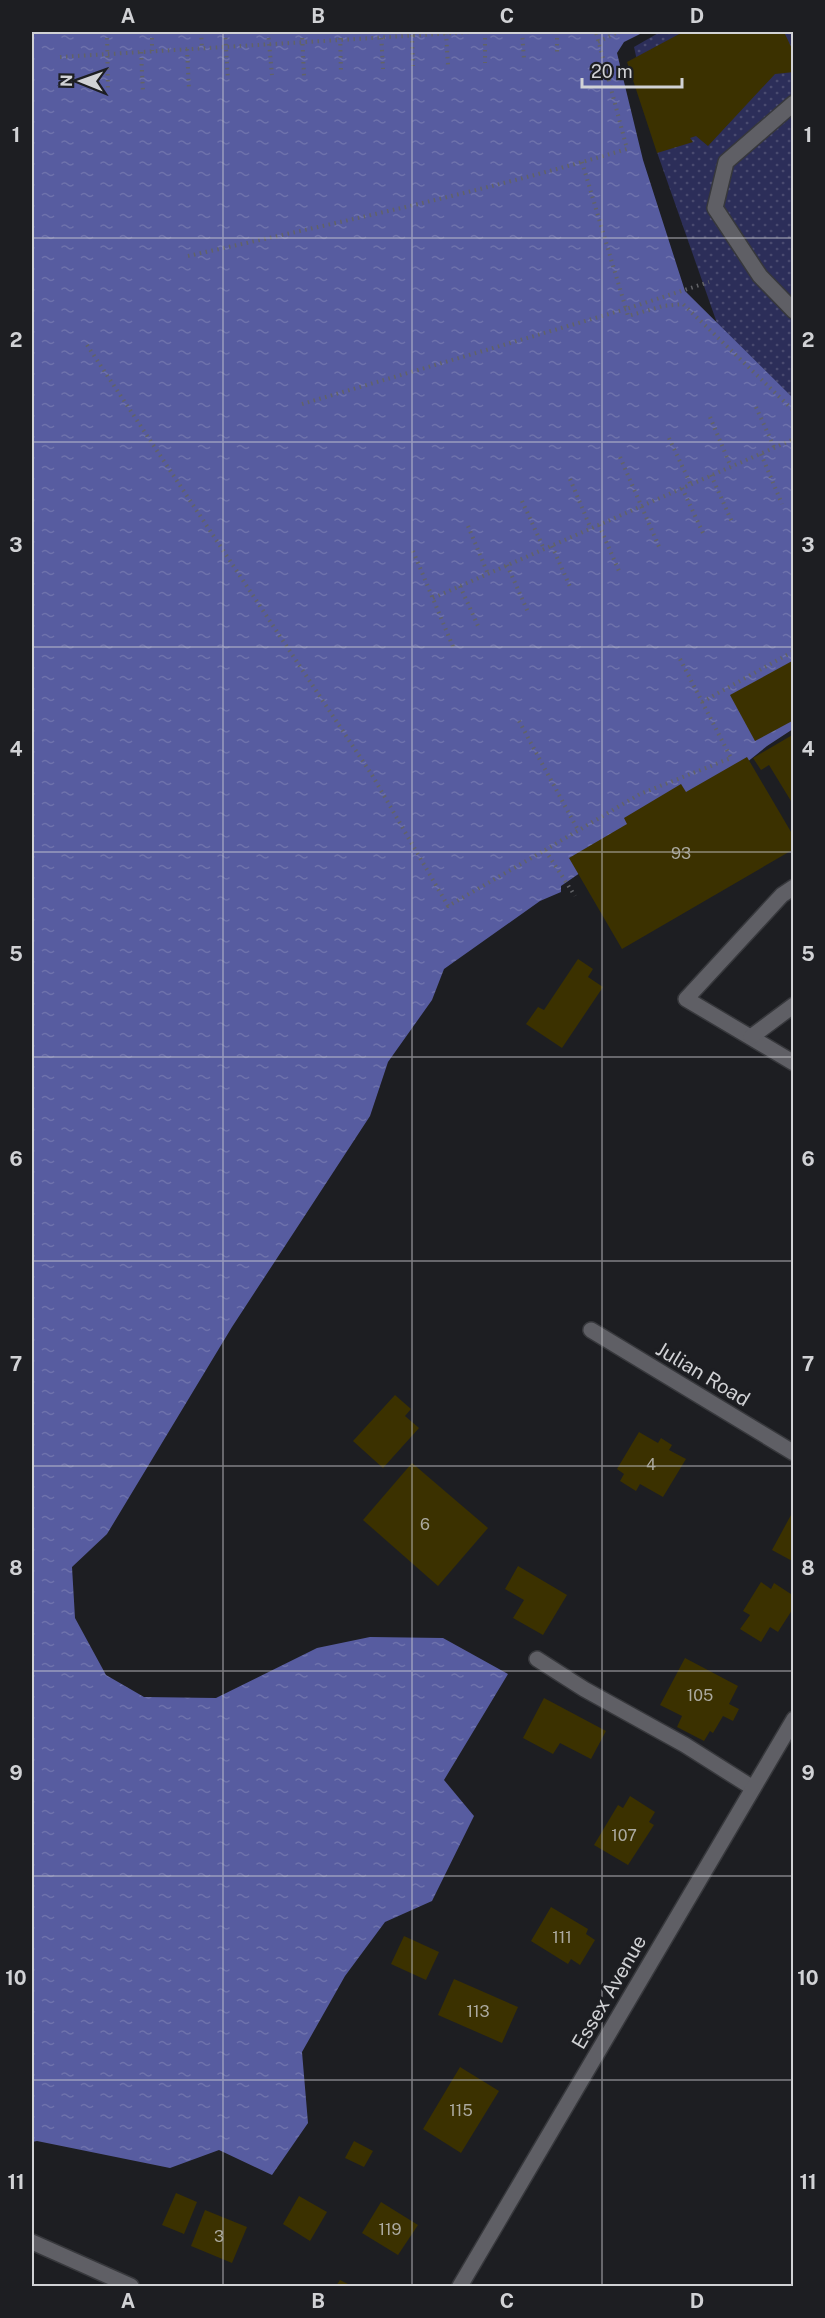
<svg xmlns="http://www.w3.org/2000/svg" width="825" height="2318" viewBox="0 0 825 2318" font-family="'Public Sans',sans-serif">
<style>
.grass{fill:url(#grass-dots)}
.water{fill:url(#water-ripples)}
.building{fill:#3b3100}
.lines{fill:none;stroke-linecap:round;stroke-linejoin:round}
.minor-casing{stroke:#37383c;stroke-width:18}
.path{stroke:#626367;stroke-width:4;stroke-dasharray:1.5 4.5;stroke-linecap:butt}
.minor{stroke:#5f5f65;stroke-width:15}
.grid{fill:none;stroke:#d1d2d5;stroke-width:1.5;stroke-opacity:0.55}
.labels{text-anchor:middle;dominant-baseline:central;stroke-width:6;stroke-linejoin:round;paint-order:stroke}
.number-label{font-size:16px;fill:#acaaa0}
.street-label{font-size:20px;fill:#d1d2d5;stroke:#1d1e22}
.neatline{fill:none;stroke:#d1d2d5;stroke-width:2}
.grid-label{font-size:20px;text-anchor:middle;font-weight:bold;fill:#d1d2d5}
</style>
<defs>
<pattern id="grass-dots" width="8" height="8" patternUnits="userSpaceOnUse" patternTransform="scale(1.5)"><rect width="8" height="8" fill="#2c2e59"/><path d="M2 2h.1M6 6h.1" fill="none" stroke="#4a4b70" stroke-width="1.8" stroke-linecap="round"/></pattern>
<pattern id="water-ripples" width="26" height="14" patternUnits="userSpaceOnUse" patternTransform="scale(1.5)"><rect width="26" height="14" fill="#575ca0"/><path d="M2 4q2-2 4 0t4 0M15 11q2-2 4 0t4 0" fill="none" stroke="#6e72ac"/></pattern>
</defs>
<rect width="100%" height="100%" fill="#1d1e22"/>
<!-- grass -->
<polygon class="grass" points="660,32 793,32 793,481 758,440 658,155 634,47"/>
<!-- water -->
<polygon class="water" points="32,32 644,32 624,42 617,53 643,160 685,291 793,398 793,729 767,746 636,852 625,842 561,886 561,892 540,901 444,969 432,1000 388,1062 370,1116 232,1327 107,1534 72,1567 75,1618 106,1675 144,1697 216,1698 317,1648 370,1637 443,1638 508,1674 444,1780 474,1816 432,1901 385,1922 345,1976 302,2052 308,2123 272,2175 219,2150 170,2168 37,2141 32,2142"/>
<!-- building -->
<g class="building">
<polygon points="683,32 784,32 794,53 794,72 775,74 708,146 696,136 690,138 693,142 657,153 627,62"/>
<polygon points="794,660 794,720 755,741 730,695"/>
<polygon points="794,734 794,806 769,765 761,770 753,758"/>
<polygon points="747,757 794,837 794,849 622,949 569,858 627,824 624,818 681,784 686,792"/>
<polygon points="578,959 593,969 588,977 603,987 562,1048 526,1024 538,1007 544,1010"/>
<polygon points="395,1395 411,1409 405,1416 419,1428 383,1468 353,1441"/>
<polygon points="639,1432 658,1443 661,1438 672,1445 669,1450 686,1459 663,1497 640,1484 636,1491 620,1481 624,1474 617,1469"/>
<polygon points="412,1463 488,1528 438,1586 363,1520"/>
<polygon points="791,1515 794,1516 794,1562 772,1550"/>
<polygon points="518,1566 567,1595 543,1635 513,1618 524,1600 505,1589"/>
<polygon points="761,1582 771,1589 774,1583 794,1596 794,1607 778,1632 770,1627 761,1642 740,1629 750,1615 743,1611"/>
<polygon points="685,1658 738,1686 729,1704 739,1709 733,1721 723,1716 713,1733 710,1731 704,1741 677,1727 682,1716 660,1705"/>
<polygon points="544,1698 606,1731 591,1759 560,1743 553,1754 523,1738"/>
<polygon points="630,1796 655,1812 649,1822 654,1825 628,1865 594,1845 618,1805 623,1808"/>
<polygon points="551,1907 588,1929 586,1934 595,1940 580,1965 571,1959 568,1964 531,1941"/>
<polygon points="404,1936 439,1952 426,1980 391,1964"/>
<polygon points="454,1979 518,2007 502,2043 438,2015"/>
<polygon points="460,2067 499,2091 461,2153 423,2129"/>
<polygon points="354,2141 373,2151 364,2167 345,2158"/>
<polygon points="176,2193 197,2202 184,2234 162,2225"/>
<polygon points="299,2196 327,2212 310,2241 283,2224"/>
<polygon points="381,2202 418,2225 398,2255 362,2233"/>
<polygon points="205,2210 247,2227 232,2263 191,2246"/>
<polygon points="340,2280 352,2286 336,2286"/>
</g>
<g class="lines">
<!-- minor casing -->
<g class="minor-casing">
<g id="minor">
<polyline points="794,103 726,162 715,208 760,276 794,311"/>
<polyline points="794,887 782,895 686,999 794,1063"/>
<polyline points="751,1037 794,1005"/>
<polyline points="591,1330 794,1453"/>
<polyline points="537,1659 584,1689 685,1745 753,1788"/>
<polyline points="32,2242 131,2286"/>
<polyline points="460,2286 794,1719"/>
</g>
</g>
<!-- path -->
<g class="path">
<polyline points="107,32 108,92"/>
<polyline points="152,32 152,51"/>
<polyline points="201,32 202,48"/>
<polyline points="225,32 228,80"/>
<polyline points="268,32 272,75"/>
<polyline points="302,32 304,76"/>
<polyline points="340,32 341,73"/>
<polyline points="381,32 383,69"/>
<polyline points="485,32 485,63"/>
<polyline points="522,32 524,59"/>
<polyline points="557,32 557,56"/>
<polyline points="446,33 448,65"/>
<polyline points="412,35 413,66"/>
<polyline points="598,42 618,32"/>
<polyline points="187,49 189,90"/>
<polyline points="141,52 143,92"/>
<polyline points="60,57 471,32"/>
<polyline points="582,162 626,309 709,282"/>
<path d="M188,256c147,-33 295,-64 439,-107l-31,-117"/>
<polyline points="87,345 372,775 448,906 545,850 575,896"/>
<polyline points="302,404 626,309 628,316 663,306 683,304 794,411"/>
<polyline points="756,407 774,447"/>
<polyline points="710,417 731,467"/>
<polyline points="669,438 691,485"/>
<polyline points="761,454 782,504"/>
<polyline points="620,457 660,549"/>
<polyline points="711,475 732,522"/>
<polyline points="570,479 591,529"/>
<polyline points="682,488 703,533"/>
<polyline points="522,501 544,549"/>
<polyline points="599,525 619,571"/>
<polyline points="468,526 488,574"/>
<polyline points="552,546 571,589"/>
<polyline points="413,551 454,649"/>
<polyline points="507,565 528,612"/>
<polyline points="460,586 478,626"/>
<polyline points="433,598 794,439"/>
<polyline points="702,702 794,651"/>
<polyline points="519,721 578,830"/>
<polyline points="545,850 640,794 731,758 679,657"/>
</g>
<!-- minor -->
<use href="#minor" class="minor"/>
</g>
<!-- grid -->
<path class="grid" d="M223,32v2254M412,32v2254M602,32v2254M32,238h762M32,442h762M32,647h762M32,852h762M32,1057h762M32,1261h762M32,1466h762M32,1671h762M32,1876h762M32,2080h762"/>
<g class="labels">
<!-- number labels -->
<g class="number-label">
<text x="681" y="853">93</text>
<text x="651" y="1464">4</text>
<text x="425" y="1524">6</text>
<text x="700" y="1695">105</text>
<text x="624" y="1835">107</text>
<text x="562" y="1937">111</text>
<text x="478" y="2011">113</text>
<text x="461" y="2110">115</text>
<text x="390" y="2229">119</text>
<text x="219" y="2236">3</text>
</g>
<!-- street labels -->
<g class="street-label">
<text transform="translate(703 1374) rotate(31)">Julian Road</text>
<text transform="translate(609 1992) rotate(-60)">Essex Avenue</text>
</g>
</g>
<!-- border -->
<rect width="825" height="2318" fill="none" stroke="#1d1e22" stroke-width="66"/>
<!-- north arrow -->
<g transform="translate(81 81) rotate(271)" stroke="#1d1e22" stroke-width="4.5" paint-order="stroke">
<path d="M0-4.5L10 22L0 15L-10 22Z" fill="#d1d2d5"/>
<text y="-9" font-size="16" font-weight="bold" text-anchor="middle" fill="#d1d2d5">N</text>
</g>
<!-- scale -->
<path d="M582 78v9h100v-9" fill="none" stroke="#d1d2d5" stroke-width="3"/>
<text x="591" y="78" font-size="18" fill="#d1d2d5" stroke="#1d1e22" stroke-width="4.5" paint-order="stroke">20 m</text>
<rect x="33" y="33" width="759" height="2252" class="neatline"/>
<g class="grid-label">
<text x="128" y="23">A</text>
<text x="318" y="23">B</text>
<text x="507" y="23">C</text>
<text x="697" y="23">D</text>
<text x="16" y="142">1</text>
<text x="808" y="142">1</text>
<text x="16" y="347">2</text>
<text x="808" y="347">2</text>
<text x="16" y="552">3</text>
<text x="808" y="552">3</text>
<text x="16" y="756">4</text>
<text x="808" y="756">4</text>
<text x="16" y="961">5</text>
<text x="808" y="961">5</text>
<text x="16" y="1166">6</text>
<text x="808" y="1166">6</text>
<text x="16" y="1371">7</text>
<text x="808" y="1371">7</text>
<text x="16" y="1575">8</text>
<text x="808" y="1575">8</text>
<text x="16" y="1780">9</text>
<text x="808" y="1780">9</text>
<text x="16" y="1985">10</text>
<text x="808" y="1985">10</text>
<text x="16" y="2189">11</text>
<text x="808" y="2189">11</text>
<text x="128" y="2308">A</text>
<text x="318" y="2308">B</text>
<text x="507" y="2308">C</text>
<text x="697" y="2308">D</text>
</g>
</svg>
